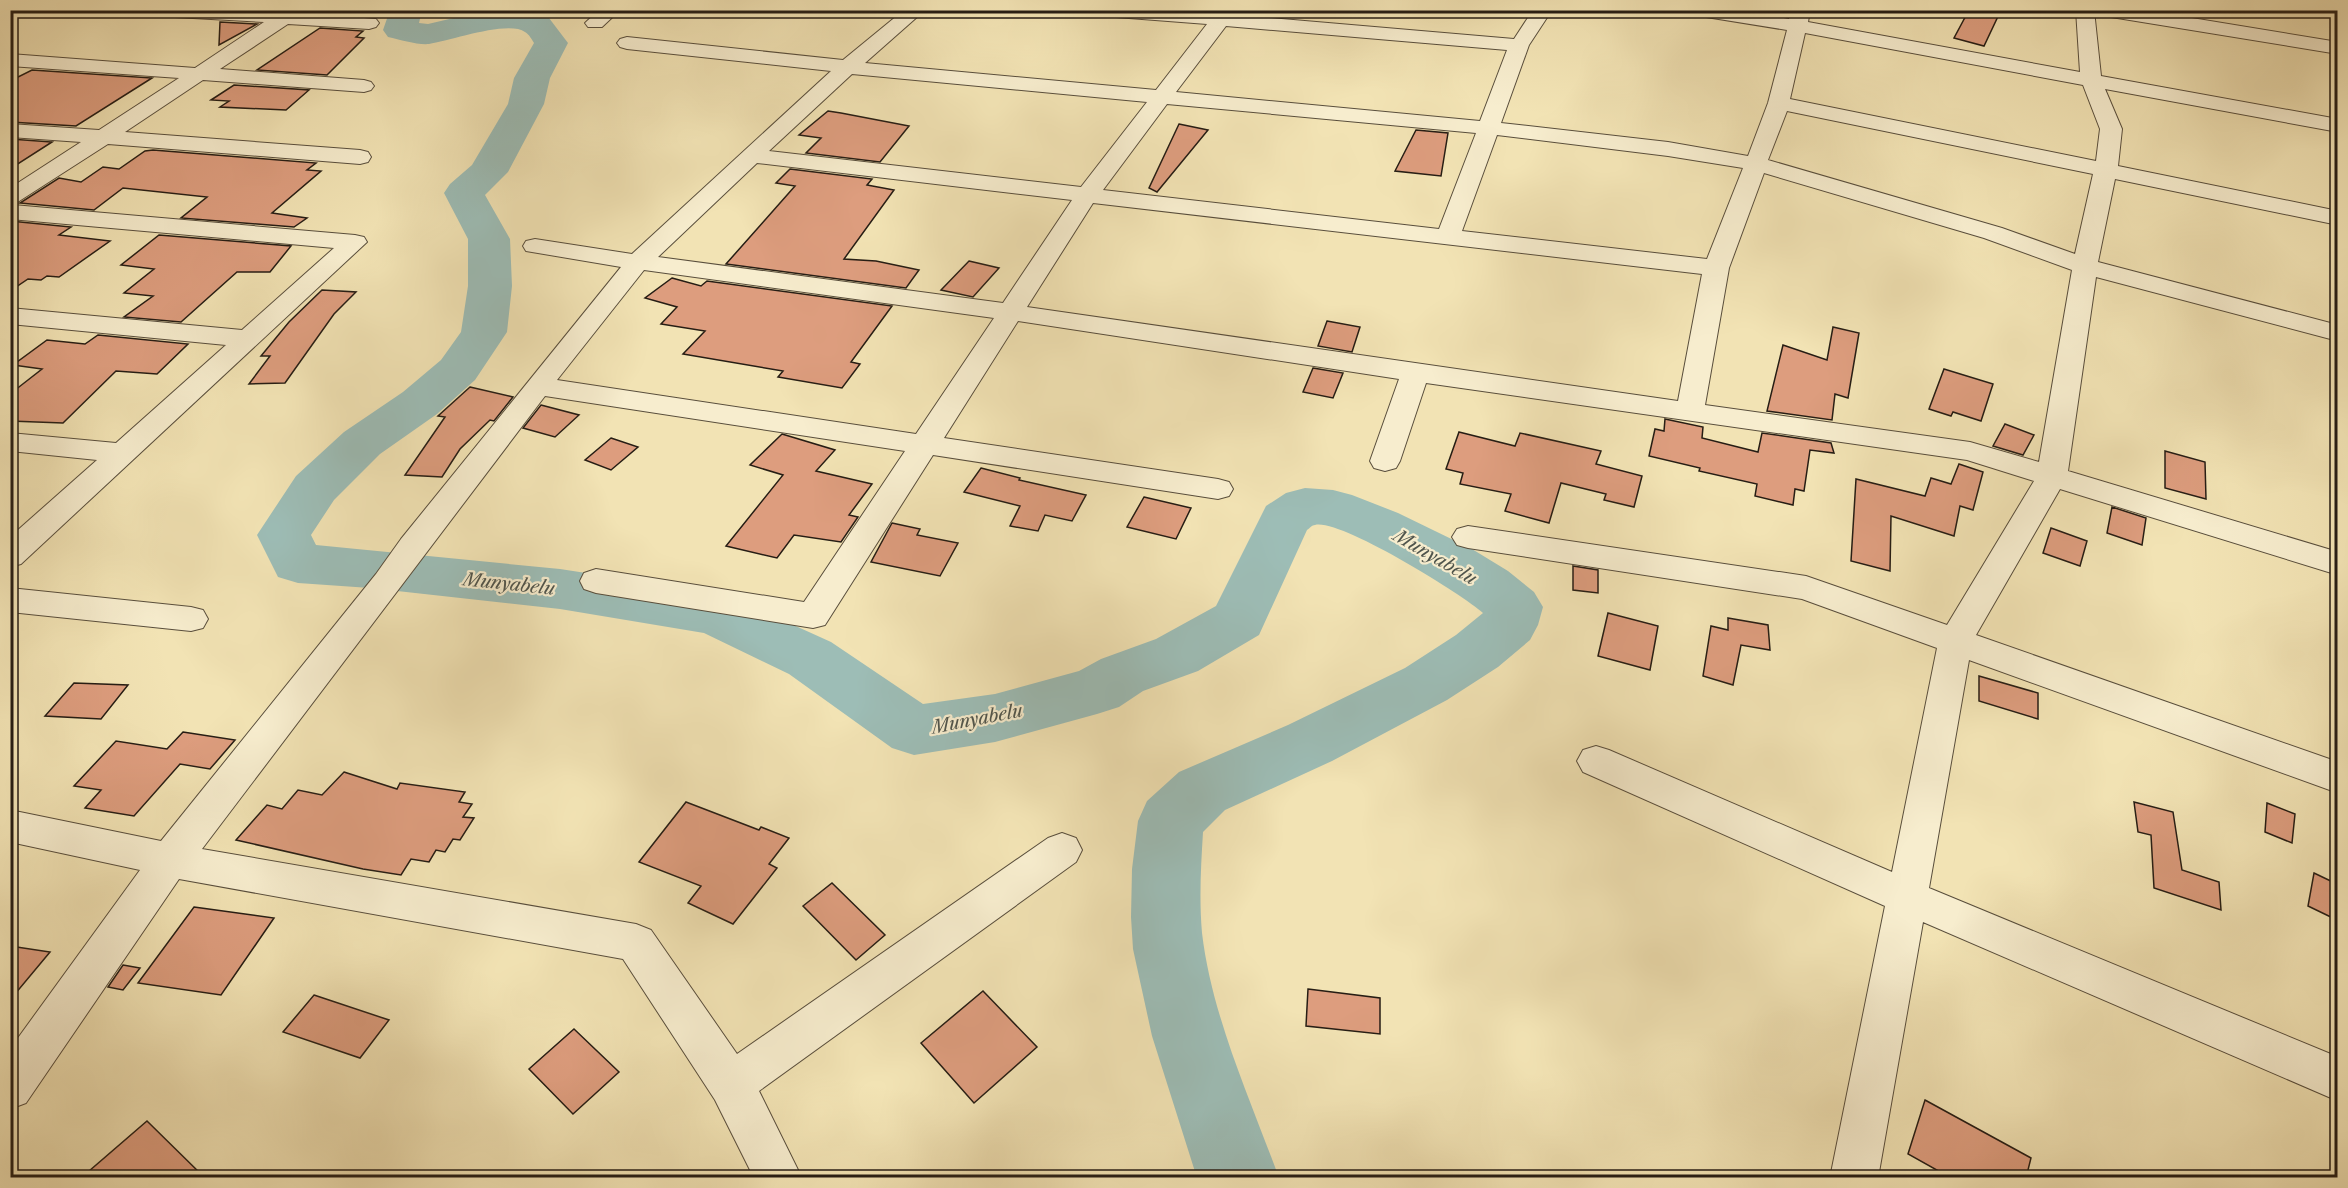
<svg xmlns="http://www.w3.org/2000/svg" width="2348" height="1188" viewBox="0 0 2348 1188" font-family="'Libre Caslon Text',serif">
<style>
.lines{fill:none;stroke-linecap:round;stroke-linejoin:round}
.river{fill:#9dbdb6;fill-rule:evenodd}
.building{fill:#dd9d7e;stroke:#261d14;stroke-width:1.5}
.minor-casing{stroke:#594e3c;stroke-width:2}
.minor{fill:#f7edce;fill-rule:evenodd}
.labels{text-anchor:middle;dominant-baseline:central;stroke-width:4.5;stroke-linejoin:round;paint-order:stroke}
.water-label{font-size:18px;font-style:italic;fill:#50554d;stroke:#f7edce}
</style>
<rect width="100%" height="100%" fill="#f2e3b4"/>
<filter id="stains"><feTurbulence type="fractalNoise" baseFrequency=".00333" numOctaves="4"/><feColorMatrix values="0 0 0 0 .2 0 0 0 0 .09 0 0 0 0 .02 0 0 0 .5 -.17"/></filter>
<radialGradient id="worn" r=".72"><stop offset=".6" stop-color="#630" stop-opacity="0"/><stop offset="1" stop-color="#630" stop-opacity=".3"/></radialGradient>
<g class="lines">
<!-- river -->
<path class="river" d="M390,10h32l-3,13 9,1 47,-11 43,-3 31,8 19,25 -18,35 -6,26 -36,68 -23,23 25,44 2,47 -5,46 -32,48 -38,34 -57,40 -46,46 -23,35 5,10 244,24 156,24 20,6 95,43 92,62 72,-10 84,-23 22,-12 55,-20 60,-33 50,-100 20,-13 19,-5 28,2 19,5 46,18 74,36 36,22 26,21 9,15 -5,18 -8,15 -32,27 -51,33 -115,61 -107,49 -22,22c-2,33 -4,67 -1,101 10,84 48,165 77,245h-82l-45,-142 -19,-87 -2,-32 1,-48 6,-48 9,-20 32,-29 109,-47 117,-57 51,-33 27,-22c-21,-19 -144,-95 -168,-88 -3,0 -5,3 -8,5l-48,105 -61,36 -55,20 -24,16 -22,7 -102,28 -81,13 -22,-7 -103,-74 -85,-41 -144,-24 -190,-21 -72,-5 -20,-6 -21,-42 39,-59 48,-44 59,-40 38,-32 20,-28 7,-46v-47l-24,-46 6,-9 22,-19 36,-61 6,-26 20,-35c-2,-3 -5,-9 -9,-11 -17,-12 -75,9 -96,12 -12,1 -28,-4 -41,-7l-5,-7z"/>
</g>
<!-- building -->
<g class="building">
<polygon points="1969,10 2001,10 1984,46 1954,38"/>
<polygon points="220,22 257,24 219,45"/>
<polygon points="320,28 363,31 356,37 364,38 327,75 257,70"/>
<polygon points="32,70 152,78 76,126 10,122 10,81"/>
<polygon points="234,85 309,90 286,110 220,107 229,101 211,100"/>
<polygon points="828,111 841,113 909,126 880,162 806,153 821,138 799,135"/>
<polygon points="1179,124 1208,130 1157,192 1149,188"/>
<polygon points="1416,130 1448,133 1441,176 1395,171"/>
<polygon points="10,139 52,142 10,169"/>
<polygon points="153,150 316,163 307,170 321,171 272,213 307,218 294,227 181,218 207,197 123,188 94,210 20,203 59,178 81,182 103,167 119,169 145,151"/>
<polygon points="790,169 872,179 867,185 894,190 844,259 876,261 919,270 906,288 726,264 795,186 776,183"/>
<polygon points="10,221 71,227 59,235 110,241 59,277 47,276 41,280 28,279 10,291"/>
<polygon points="159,235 291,246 270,272 237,272 181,322 124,317 153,296 124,293 154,269 121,265"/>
<polygon points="969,261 999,268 973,297 941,290"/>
<polygon points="672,278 701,286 707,281 892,306 851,362 860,364 842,388 778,377 783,371 683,354 705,331 661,324 677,307 645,298"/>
<polygon points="322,290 356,292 334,314 285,383 249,384 270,356 261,356 289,322"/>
<polygon points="1327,321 1360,327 1352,352 1318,346"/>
<polygon points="1833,327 1859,333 1848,398 1835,394 1832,420 1767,411 1783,345 1827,360"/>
<polygon points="98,335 188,344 157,374 116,371 63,423 10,421 10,394 42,369 13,365 47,340 85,344"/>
<polygon points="1313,368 1343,373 1333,398 1303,392"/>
<polygon points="1944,369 1993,384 1981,421 1953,412 1951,416 1929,409"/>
<polygon points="470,387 513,397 494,421 490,420 460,449 442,477 405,475 445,417 438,416"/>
<polygon points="541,405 579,415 555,437 523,428"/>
<polygon points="1665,419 1703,427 1702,438 1758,452 1762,433 1831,443 1834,453 1810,450 1804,491 1795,489 1793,505 1755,496 1757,484 1699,471 1700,468 1649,456 1655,429 1664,431"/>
<polygon points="2005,424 2034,435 2023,455 1993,446"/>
<polygon points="1459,432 1515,446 1520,433 1601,451 1596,464 1642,476 1634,507 1604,500 1606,494 1561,483 1549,523 1505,511 1511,494 1460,484 1463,473 1446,469"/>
<polygon points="782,434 835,450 816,471 872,484 849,515 858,517 841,542 794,535 777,558 726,546 783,475 750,465"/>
<polygon points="611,438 638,447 611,470 585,460"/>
<polygon points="2165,451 2205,462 2206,499 2165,488"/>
<polygon points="1959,464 1983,472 1973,510 1960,506 1954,536 1891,516 1890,571 1851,561 1856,479 1925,496 1931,478 1951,484"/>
<polygon points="981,468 1020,478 1019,480 1086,495 1072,521 1045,515 1038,531 1010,526 1020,506 964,492"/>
<polygon points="1144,497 1191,508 1176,539 1127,527"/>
<polygon points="2112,507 2146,518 2142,545 2107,533"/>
<polygon points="892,523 920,529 917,535 958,543 940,576 871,562"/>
<polygon points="2051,528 2087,541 2080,566 2043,553"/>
<polygon points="1573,566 1598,570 1598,593 1573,590"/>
<polygon points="1608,613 1658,626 1650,670 1598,656"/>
<polygon points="1728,618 1768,625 1770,650 1741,645 1733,685 1703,676 1711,626 1728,630"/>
<polygon points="1979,676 2038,693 2038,719 1979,701"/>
<polygon points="74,683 128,685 101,719 45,716"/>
<polygon points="183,732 235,740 210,769 180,764 134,816 85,808 101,790 74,786 116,741 167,749"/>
<polygon points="344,772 397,789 400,783 465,792 459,802 472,804 463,817 474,818 460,840 453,839 445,852 436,850 429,862 411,859 401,875 363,869 236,840 267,805 282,809 298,790 322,795"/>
<polygon points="686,802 759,830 761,827 789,838 769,864 777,868 733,924 688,903 701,886 639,862"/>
<polygon points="2134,802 2173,812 2182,870 2219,882 2221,910 2154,888 2151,835 2138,832"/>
<polygon points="2267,803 2295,814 2292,843 2265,832"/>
<polygon points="2314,873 2337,884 2337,920 2308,906"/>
<polygon points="832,883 885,935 856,960 803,906"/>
<polygon points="194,907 274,918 221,995 138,983"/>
<polygon points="10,946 50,952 10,1000"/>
<polygon points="123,965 140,968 123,990 108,987"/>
<polygon points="1308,989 1380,998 1380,1034 1306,1026"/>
<polygon points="983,991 1037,1047 974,1103 921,1043"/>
<polygon points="314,995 389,1020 360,1058 283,1032"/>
<polygon points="574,1029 619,1072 573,1114 529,1069"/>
<polygon points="1925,1100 2031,1158 2026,1178 1951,1178 1908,1154"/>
<polygon points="147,1121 205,1178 81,1178"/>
</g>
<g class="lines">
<!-- minor casing -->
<g class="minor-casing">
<g id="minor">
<polygon points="148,10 305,10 303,13 376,19 379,23 376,27 369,29 288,24 220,69 364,80 371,82 374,86 371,90 364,92 203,80 125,132 360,150 368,152 371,157 368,162 360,164 108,144 13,205 355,235 364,237 367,242 21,564 10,567 10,537 97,460 10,451 10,433 116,443 226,345 10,324 10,308 242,330 334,248 10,219 10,188 81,142 10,137 10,124 99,130 179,78 10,66 10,54 195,68 264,22 157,16 150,14"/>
<polygon points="599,10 620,10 602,27 588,27 585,23"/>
<path d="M904,10h21l-60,53 291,27 51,-66 -104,-8 -7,-2 -2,-4h82l39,4 3,-4h19l-3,5 280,24 19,-29h19l-23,35 -28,78 167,19 80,14 20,-53 19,-73 -87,-14 -7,-2 -2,-4h46l52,9 2,-9h19l-2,12 272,50 -4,-62h18l7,66 237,43v13l-233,-43 17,40 -4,37 220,45v14l-223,-46 -17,83 240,63v16l-242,-64 -28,194 270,81v23l-278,-86 -84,146 362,127v31l-369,-133 -40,228 409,169v44l-415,-179 -45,256h-48l55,-272 -302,-134 -6,-11 6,-11 13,-4 13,4 283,122 45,-224 -135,-49 -334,-51 -11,-3 -5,-8 5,-8 11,-3 338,50 141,49 87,-144 -67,-21 -541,-77 -26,78 -4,7 -11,3 -11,-3 -4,-7 29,-82 -381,-58 -74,117 274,41 11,3 4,7 -4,7 -11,3 -285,-44 -108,170 -12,3 -217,-35 -12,-4 -4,-8 4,-8 12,-4 208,33 101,-151 -360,-55 -343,453 434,75 15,6 86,124 311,-216 14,-5 14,5 6,12 -6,12 -317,229 43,87h-48l-39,-78 -92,-141 -444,-80 -153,224 -16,6v-60l130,-179 -130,-28v-32l151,31 215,-267 25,-35 220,-272 -95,-16 -3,-5 3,-5 9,-2 97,15 199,-183 -204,-22 -7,-2 -3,-4 3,-4 7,-2 216,23zM1226,26l281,24 -27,71 -304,-29zM1805,33l278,52 17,44 -4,32 -306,-62zM852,74l295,28 -66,85 -312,-36zM1167,104l309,29 -37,96 -336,-39zM1787,111l306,63 -18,80 -73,-26 -234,-68zM1497,135l171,21 75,12 -36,91 -245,-28zM757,163l315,37 -69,103 -345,-46zM1764,173l220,65 88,32 -33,192 -69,-20 -265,-37 24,-137zM1093,203l609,71 -24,127 -651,-94zM644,270l350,48 -78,116 -359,-54z"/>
<polygon points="2096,10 2143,10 2338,42 2338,54 2105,16 2098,14"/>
<polygon points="10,588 191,607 203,610 208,619 203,628 191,631 10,612"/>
</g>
</g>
<!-- minor -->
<use href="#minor" class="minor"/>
</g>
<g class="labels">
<!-- water labels -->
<g class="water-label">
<text transform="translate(1435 557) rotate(30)">Munyabelu</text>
<text transform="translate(509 584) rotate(6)">Munyabelu</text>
<text transform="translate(977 719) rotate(-11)">Munyabelu</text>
</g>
</g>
<!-- margin -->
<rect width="2348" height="1188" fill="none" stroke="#f2e3b4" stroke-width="36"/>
<rect x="12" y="12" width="2324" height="1164" fill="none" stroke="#261d14" stroke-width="3"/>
<rect x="18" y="18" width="2312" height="1152" fill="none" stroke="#261d14" stroke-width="1.5"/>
<rect width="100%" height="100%" filter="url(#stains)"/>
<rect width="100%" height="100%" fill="url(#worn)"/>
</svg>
